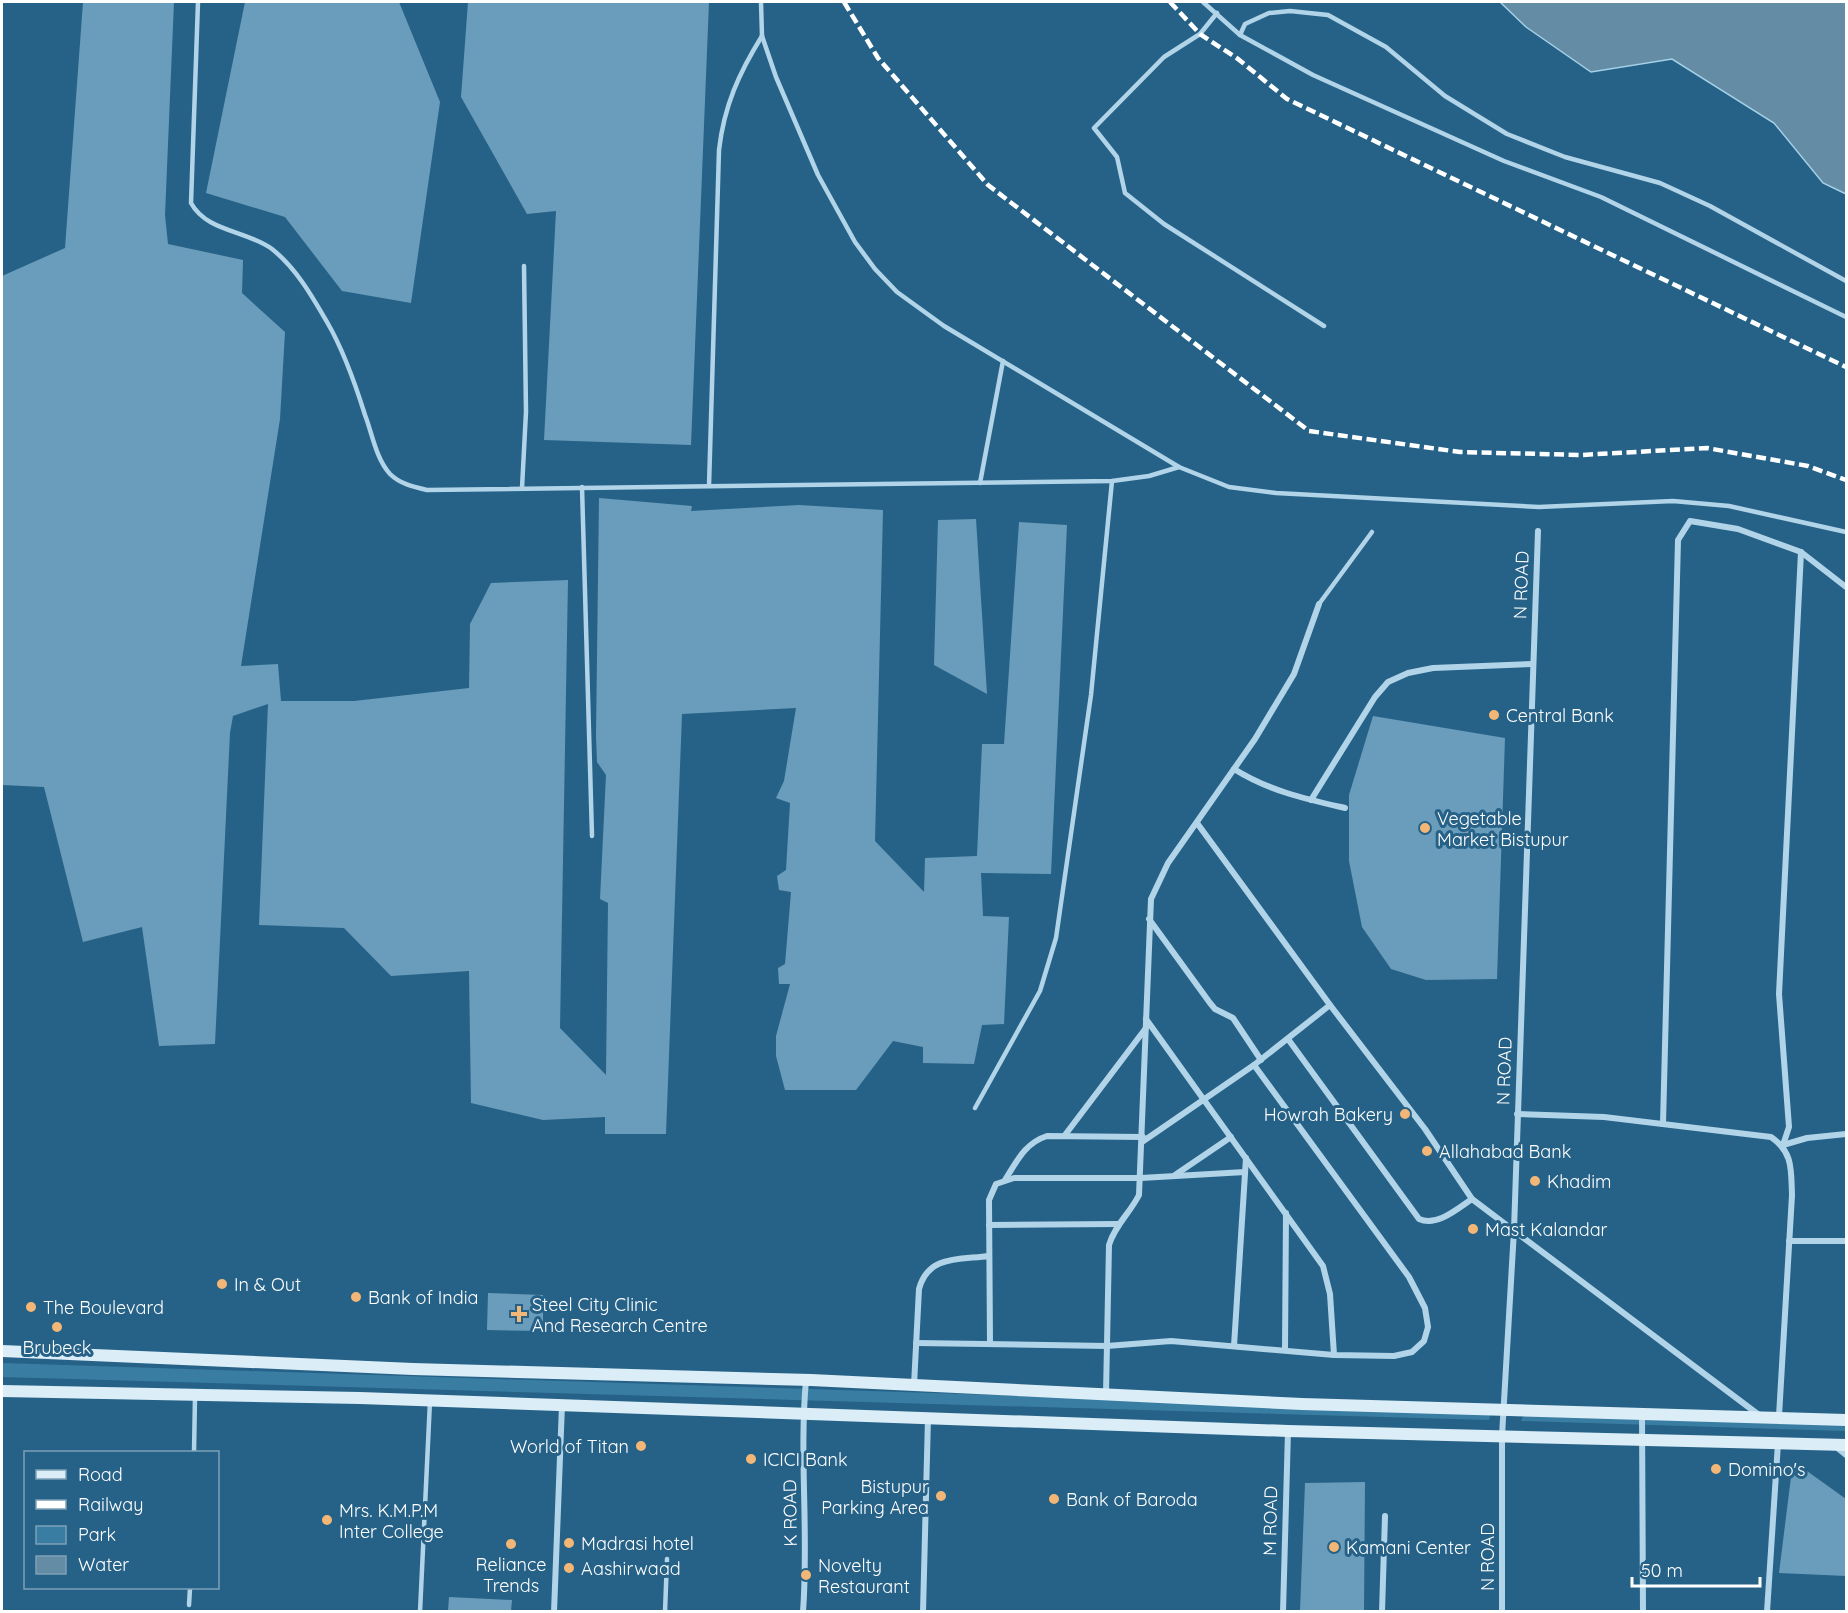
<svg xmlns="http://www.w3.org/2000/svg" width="1848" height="1613" viewBox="0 0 1848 1613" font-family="Quicksand,sans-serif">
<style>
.green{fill:#3a7da3}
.water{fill:#648ca4;stroke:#a5d1e9;stroke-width:1.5}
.building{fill:#6a9dbb}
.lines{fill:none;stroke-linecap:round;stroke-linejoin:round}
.lane{stroke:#b1d4e9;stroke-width:4.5}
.street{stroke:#b1d4e9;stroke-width:6}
.secondary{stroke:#dbedf7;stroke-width:12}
.rail{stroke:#fff;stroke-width:4.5;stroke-dasharray:10 4.5;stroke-linecap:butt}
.poi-dot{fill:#f2b776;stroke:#266287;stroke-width:2}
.labels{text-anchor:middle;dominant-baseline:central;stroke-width:6;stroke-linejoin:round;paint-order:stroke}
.street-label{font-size:18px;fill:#fff;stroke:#266287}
.poi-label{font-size:18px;fill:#fff;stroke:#266287;text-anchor:start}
</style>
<rect width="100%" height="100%" fill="#266287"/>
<!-- green -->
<g class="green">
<polygon points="2,1363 1491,1411 1489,1420 2,1377"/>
<polygon points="1524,1414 1846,1421 1846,1431 1521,1421"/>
</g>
<!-- water -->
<polygon class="water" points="1500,2 1846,2 1846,194 1823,183 1774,123 1672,59 1591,72 1526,27"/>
<!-- building -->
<g class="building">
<polygon points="83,2 174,2 165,215 168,244 243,260 242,293 285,332 280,419 241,666 278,664 281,701 354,701 469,688 470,624 491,583 568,580 560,1028 606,1075 608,903 600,899 606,775 597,762 596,736 599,498 692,506 691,511 799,505 883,510 875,841 924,892 925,858 977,856 982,744 1004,744 1019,522 1067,525 1051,874 981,873 983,916 1009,917 1004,1024 982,1025 974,1064 923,1063 923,1047 893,1041 856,1090 785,1090 776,1056 776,1036 790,984 779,984 778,968 785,964 791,892 779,890 777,876 786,870 790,803 776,798 784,781 796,708 682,714 666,1134 605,1134 605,1117 543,1120 471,1103 469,971 391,976 344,928 259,925 268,704 233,716 230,733 215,1044 159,1046 142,927 83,942 44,787 2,785 2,276 65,248"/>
<polygon points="245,2 399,2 440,102 411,303 342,291 285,217 206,193"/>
<polygon points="468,2 709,2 691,445 544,440 556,211 527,214 461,97"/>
<polygon points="976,519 987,694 934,665 938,520"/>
<polygon points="1373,716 1505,738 1497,979 1426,980 1391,969 1362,927 1349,861 1349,795"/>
<polygon points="488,1293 543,1295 543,1331 487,1330"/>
<polygon points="1793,1461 1846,1499 1846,1576 1779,1573"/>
<polygon points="1365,1482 1364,1611 1300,1611 1305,1483"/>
<polygon points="449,1597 512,1600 511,1611 448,1611"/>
</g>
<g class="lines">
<!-- lane -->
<g class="lane">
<path d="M198,2l-7,201c16,29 55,27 81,46 24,19 40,47 55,73 17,29 28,61 38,93 7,18 11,44 25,59 10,10 24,13 37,16l685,-9 37,-5 30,-9"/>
<polyline points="761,2 762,36 776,77 818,175 855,242 875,269 897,292 944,326 1179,467 1229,487 1276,493 1539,507 1673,501 1729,506 1846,532"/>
<polyline points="1203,2 1240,35 1313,75 1504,161 1601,197 1846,317"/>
<polyline points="1217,13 1200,34 1164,57 1094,128 1117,157 1125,193 1164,224 1324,326"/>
<polyline points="1240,35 1245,24 1269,13 1290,11 1328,15 1386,47 1445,96 1507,134 1565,157 1660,183 1710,206 1846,281"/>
<polyline points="980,483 1003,361"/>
<path d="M709,486l10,-336c5,-44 20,-77 43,-114"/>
<polyline points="582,487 592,836"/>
<polyline points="522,488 526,412 524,266"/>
<polyline points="1319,604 1372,532"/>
<polyline points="975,1108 1040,991 1056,938 1091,695 1112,481"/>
<polyline points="194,1452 195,1397"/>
<polyline points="189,1605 190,1588"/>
<polyline points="420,1612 430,1401"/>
<polyline points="665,1612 667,1559"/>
</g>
<!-- street -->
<g class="street">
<path d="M1234,769c35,22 72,30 111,39"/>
<polyline points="1311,800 1375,697 1388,682 1408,673 1433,668 1533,664"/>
<polyline points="1197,823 1330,1005 1425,1129 1472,1199 1759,1415"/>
<polyline points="1149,919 1210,1003 1215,1009 1233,1018 1261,1060"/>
<polyline points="1146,1019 1323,1266 1330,1294 1334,1355"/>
<path d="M1288,1039l131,180c18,8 38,-10 53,-20"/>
<path d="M1517,1114l87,3 167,20c22,15 20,32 21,58l-13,221"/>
<polyline points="1663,1124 1678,540 1690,521 1738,529 1801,552 1846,587"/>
<polyline points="1065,1135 1146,1028"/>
<polyline points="1142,1142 1254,1065 1330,1005"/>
<polyline points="1783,1145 1789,1127 1779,994 1801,552"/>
<polyline points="1783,1145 1807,1138 1846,1134"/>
<polyline points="1175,1175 1231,1137"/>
<path d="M1005,1180c12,-19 20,-37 42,-44l96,1"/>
<polyline points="989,1225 1118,1224"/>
<polyline points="1789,1241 1846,1241"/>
<polyline points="916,1343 1107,1346 1171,1341 1334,1355 1394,1356 1412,1352 1424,1341 1428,1327 1425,1308 1409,1277 1254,1065"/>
<polyline points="990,1343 989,1200 996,1184 1014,1178 1141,1178 1245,1172"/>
<polyline points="1234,1346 1246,1158"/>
<polyline points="1285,1350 1286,1213"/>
<path d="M914,1385l5,-96c9,-34 40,-29 70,-33"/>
<path d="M1106,1394l3,-149c6,-20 21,-32 30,-50l12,-296 17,-36 87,-124 39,-65 25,-70"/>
<polyline points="1642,1414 1643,1612"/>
<polyline points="1835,1446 1846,1455"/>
<polyline points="554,1612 562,1405"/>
<path d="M803,1612c6,-78 -4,-155 3,-232"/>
<polyline points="923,1612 928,1418"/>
<polyline points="1283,1612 1288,1431"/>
<polyline points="1382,1612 1385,1516"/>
<polyline points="1502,1612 1502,1436 1514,1230 1538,531"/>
<polyline points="1767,1612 1778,1443"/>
</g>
<!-- secondary -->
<g class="secondary">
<polyline points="2,1351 413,1369 811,1380 1302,1404 1846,1420"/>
<polyline points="2,1391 360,1398 1288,1431 1846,1445"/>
</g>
<!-- rail -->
<g class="rail">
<polyline points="844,2 878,58 988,185 1309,431 1460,452 1581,455 1707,448 1808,466 1846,480"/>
<polyline points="1170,2 1200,34 1238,59 1287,99 1846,367"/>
</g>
</g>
<!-- markers -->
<g class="poi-dot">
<circle cx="1494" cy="715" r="6"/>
<circle cx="1425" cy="828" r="6"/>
<circle cx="1405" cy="1114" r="6"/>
<circle cx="1427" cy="1151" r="6"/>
<circle cx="1535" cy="1181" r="6"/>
<circle cx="1473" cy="1229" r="6"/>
<circle cx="222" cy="1284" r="6"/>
<circle cx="356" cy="1297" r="6"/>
<circle cx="31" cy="1307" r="6"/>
<path d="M516 1305h6v6h6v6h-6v6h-6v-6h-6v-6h6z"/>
<circle cx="57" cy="1327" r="6"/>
<circle cx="641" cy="1446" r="6"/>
<circle cx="751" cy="1459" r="6"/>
<circle cx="1716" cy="1469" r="6"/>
<circle cx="941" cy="1496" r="6"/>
<circle cx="1054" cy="1499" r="6"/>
<circle cx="327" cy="1520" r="6"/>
<circle cx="569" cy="1543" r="6"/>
<circle cx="511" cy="1544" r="6"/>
<circle cx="1334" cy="1547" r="6"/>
<circle cx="569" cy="1568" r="6"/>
<circle cx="806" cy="1575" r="6"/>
</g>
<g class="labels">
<!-- street labels -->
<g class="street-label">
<text transform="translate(1521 585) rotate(-88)">N ROAD</text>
<text transform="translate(1504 1071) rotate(-88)">N ROAD</text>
<text transform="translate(790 1513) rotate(-91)">K ROAD</text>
<text transform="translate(1270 1521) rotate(-89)">M ROAD</text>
<text transform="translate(1487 1557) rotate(-90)">N ROAD</text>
</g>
<!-- poi labels -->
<g class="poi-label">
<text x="1506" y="715">Central Bank</text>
<text x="1437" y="818">Vegetable<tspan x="1437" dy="21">Market Bistupur</tspan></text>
<text x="1393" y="1114" text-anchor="end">Howrah Bakery</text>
<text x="1439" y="1151">Allahabad Bank</text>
<text x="1547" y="1181">Khadim</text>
<text x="1485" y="1229">Mast Kalandar</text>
<text x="234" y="1284">In &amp; Out</text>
<text x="368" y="1297">Bank of India</text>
<text x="532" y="1304">Steel City Clinic<tspan x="532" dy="21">And Research Centre</tspan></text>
<text x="43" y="1307">The Boulevard</text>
<text x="57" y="1347" text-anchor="middle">Brubeck</text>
<text x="629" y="1446" text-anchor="end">World of Titan</text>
<text x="763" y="1459">ICICI Bank</text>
<text x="1728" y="1469">Domino's</text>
<text x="929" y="1486" text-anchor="end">Bistupur<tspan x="929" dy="21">Parking Area</tspan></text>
<text x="1066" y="1499">Bank of Baroda</text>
<text x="339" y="1510">Mrs. K.M.P.M<tspan x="339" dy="21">Inter College</tspan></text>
<text x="581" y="1543">Madrasi hotel</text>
<text x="1346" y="1547">Kamani Center</text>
<text x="511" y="1564" text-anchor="middle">Reliance<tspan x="511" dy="21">Trends</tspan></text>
<text x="818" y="1565">Novelty<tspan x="818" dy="21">Restaurant</tspan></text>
<text x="581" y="1568">Aashirwaad</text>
</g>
</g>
<!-- border -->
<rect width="1848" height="1613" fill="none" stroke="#ffffff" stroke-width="6"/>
<!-- legend -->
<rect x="24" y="1451" width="195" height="138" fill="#266287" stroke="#7da1b7" stroke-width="1.5"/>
<rect x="36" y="1470" width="30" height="9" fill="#dbedf7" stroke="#7da1b7" stroke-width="1.5"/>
<text x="78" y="1481" font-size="18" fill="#ffffff">Road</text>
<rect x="36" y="1500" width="30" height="9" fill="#ffffff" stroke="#7da1b7" stroke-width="1.5"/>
<text x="78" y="1511" font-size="18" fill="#ffffff">Railway</text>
<rect x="36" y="1526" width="30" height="18" fill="#3a7da3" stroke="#7da1b7" stroke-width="1.5"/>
<text x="78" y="1541" font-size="18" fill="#ffffff">Park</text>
<rect x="36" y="1556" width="30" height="18" fill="#648ca4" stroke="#7da1b7" stroke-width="1.5"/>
<text x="78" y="1571" font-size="18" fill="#ffffff">Water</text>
<!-- scale -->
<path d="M1632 1577v9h128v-9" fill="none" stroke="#ffffff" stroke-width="3"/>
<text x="1641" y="1577" font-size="18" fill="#ffffff" stroke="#266287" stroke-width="4.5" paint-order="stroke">50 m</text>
</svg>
